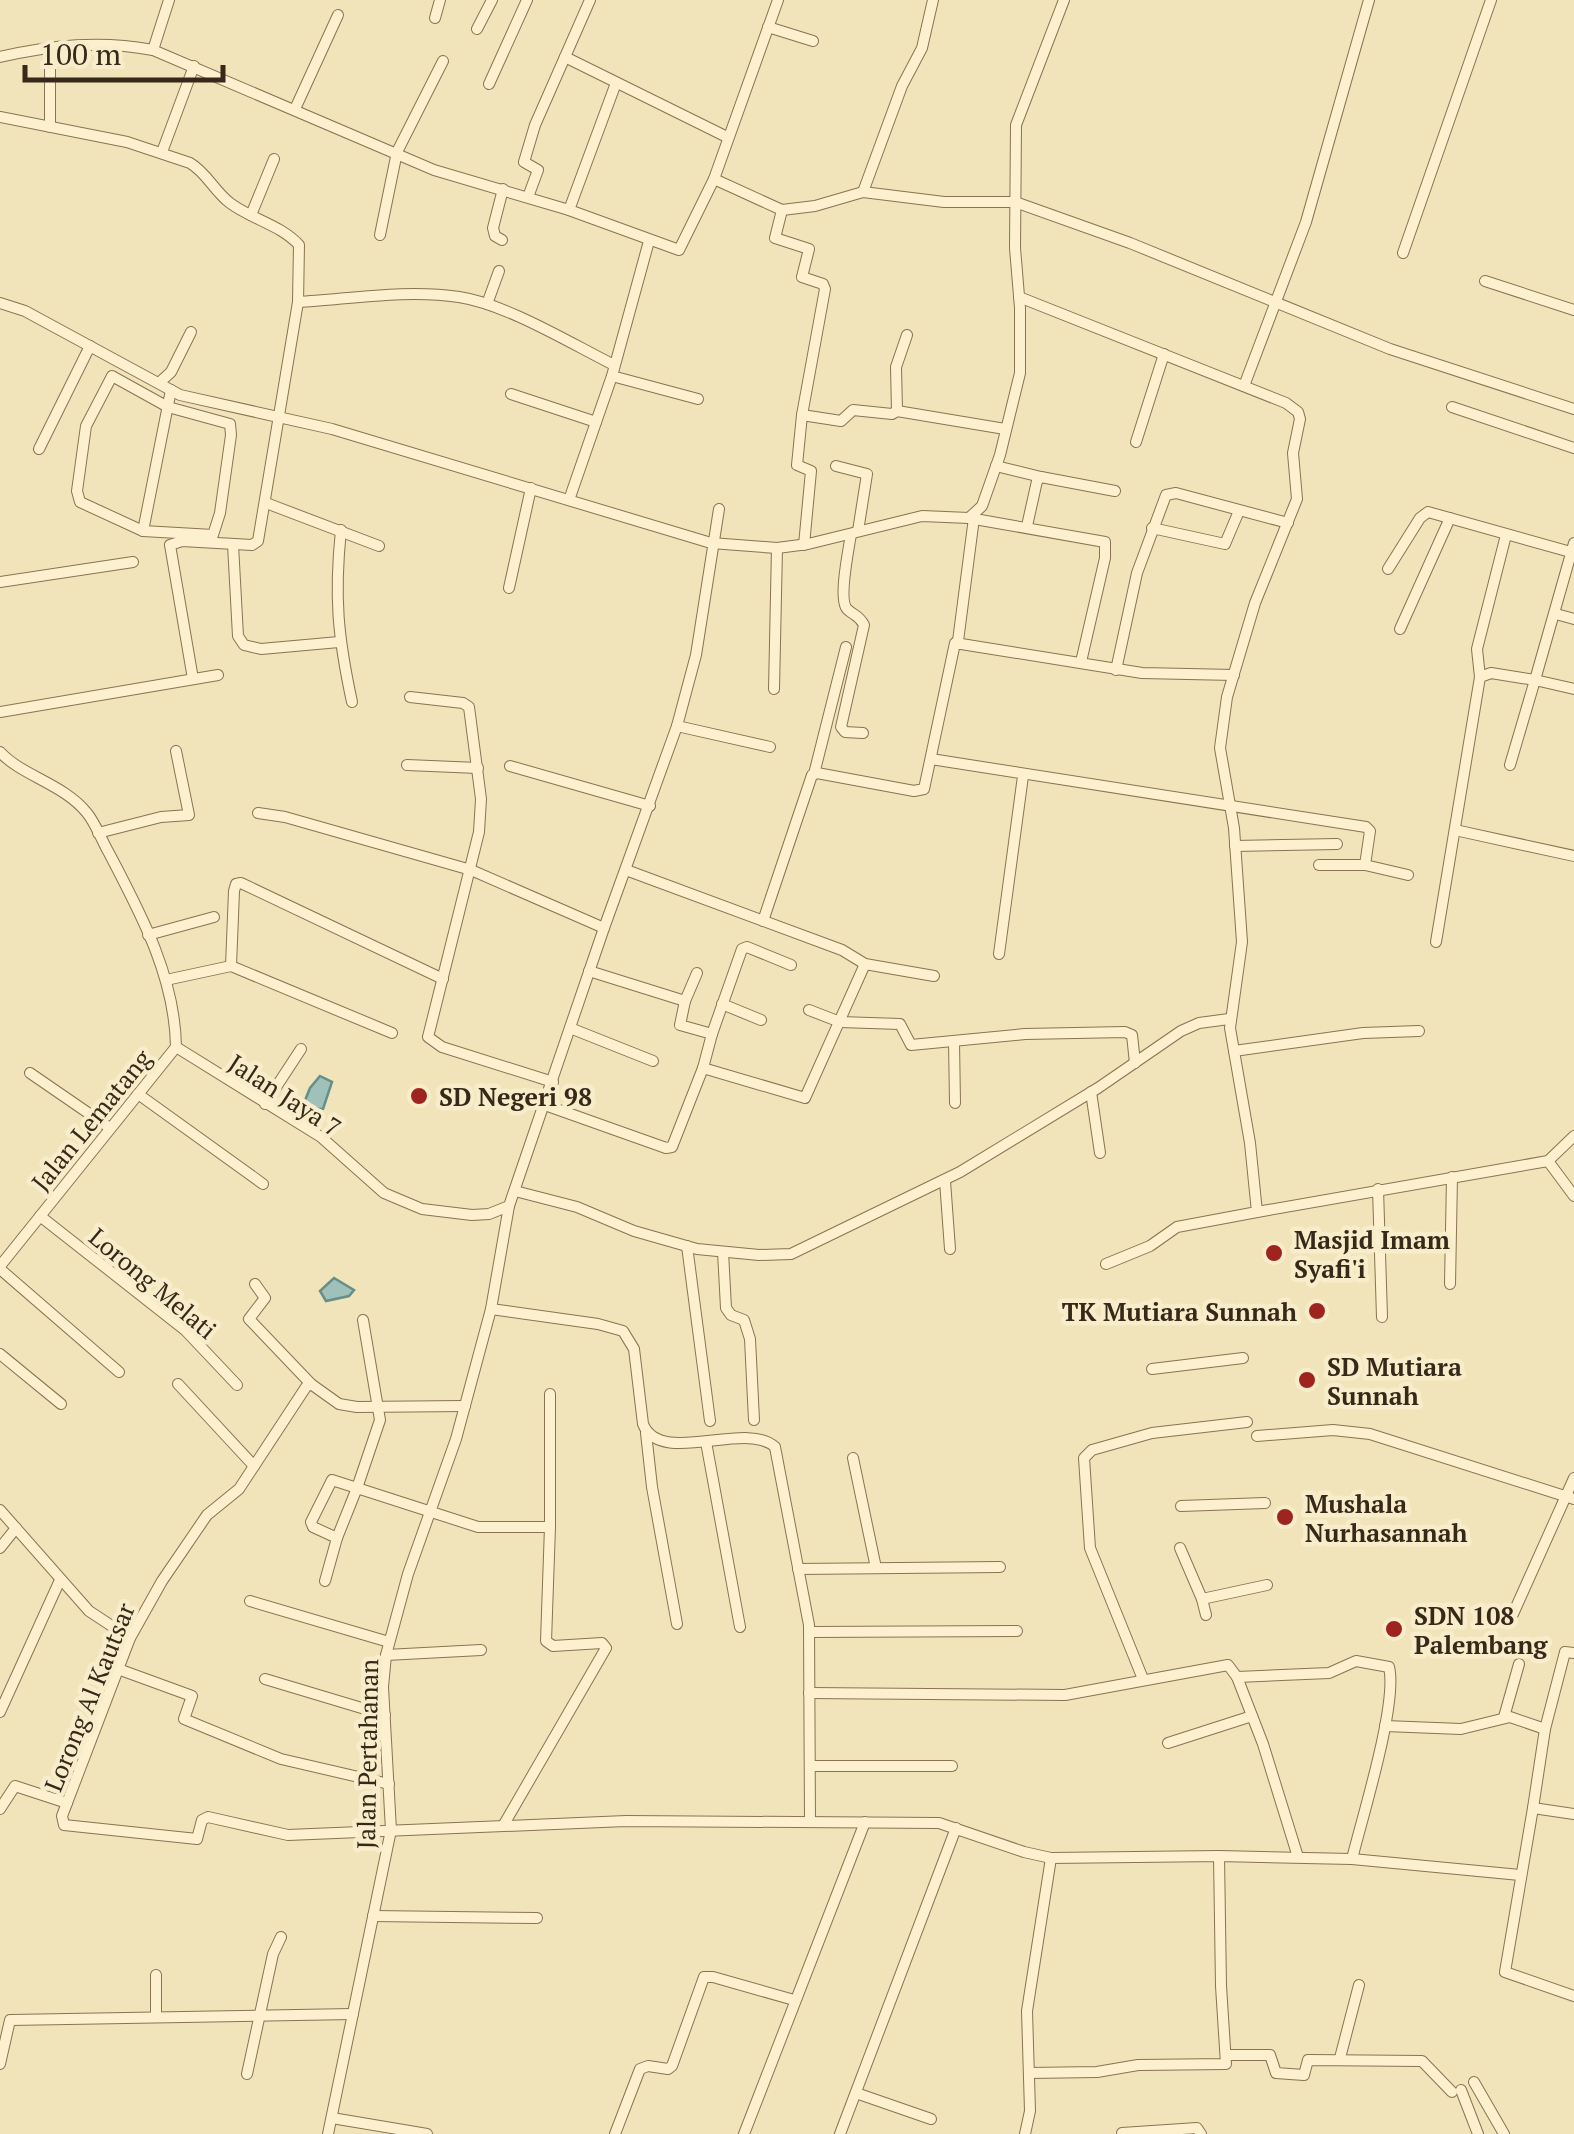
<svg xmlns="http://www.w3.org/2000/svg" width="1574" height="2134" viewBox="0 0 1574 2134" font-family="'PT Serif',serif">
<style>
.water{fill:#9fc1b9;stroke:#668f87;stroke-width:2.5}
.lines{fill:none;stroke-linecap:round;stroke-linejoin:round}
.minor-casing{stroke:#897353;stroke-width:12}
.minor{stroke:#fcf0ce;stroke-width:10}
.poi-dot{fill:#9d241f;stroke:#f8edca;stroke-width:4}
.labels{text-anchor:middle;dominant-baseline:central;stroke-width:9;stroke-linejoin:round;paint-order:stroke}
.street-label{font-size:25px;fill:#37291a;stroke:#f8edca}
.poi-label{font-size:25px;font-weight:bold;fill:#37291a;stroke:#f8edca;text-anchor:start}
</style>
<rect width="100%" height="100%" fill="#f1e3ba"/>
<!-- water -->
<g class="water">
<polygon points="320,1076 332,1082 323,1109 315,1109 304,1103 310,1088"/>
<polygon points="334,1278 354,1290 349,1296 326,1301 320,1291"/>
</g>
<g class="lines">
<!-- minor casing -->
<g class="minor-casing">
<g id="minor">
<polyline points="435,18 440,0"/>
<polyline points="768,27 813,41"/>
<polyline points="477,29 492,0"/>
<polyline points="153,50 169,0"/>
<path d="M0,57c52,-12 100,-17 153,-7l281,120 135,40"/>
<polyline points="565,57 727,137"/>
<polyline points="616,83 569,210 679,250 714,179 778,0"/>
<polyline points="489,84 527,0"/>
<polyline points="295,109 338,15"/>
<path d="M0,117l127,25 63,21c17,10 24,28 40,40 21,16 51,22 69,42l-1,57 -40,239 -6,4 -70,-4 -12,4 23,134"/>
<polyline points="50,127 50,48"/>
<polyline points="162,152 194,66"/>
<polyline points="714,179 782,210 815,206 863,192 944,202 1015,202 1130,243 1390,349 1574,409"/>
<polyline points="863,192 902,86 922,48 933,0"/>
<polyline points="528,197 538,170 524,162 535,125 590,0"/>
<polyline points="782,210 775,238 809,249 802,277 823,284 825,289 802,415 797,465 811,471 804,545"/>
<polyline points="251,215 274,159"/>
<polyline points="380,235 397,152 443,61"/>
<polyline points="502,240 495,236 493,228 503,189"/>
<polyline points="1403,253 1491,0"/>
<polyline points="1485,281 1574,310"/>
<polyline points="1019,297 1286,403 1298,412 1300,419 1293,453 1297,499 1255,603 1227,697 1220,748 1234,828 1242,942 1230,1028 1250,1143 1257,1212 1177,1227 1150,1246 1106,1264"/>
<path d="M298,302c52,-3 109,-13 161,-5 47,7 111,46 155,68"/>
<polyline points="0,303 25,311 180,395 332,429 711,543 777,548 808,544 922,516 969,518 982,506 1000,455 1020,373 1020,308 1015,248 1016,125 1064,0"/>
<polyline points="487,304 499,271"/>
<polygon points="112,376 168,407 230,424 231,435 220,513 213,535 143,531 80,502 77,491 86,426"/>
<polyline points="612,376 698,399"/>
<polyline points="159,383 171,372 191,332"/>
<polyline points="1244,386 1306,222 1369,0"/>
<polyline points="511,394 596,422"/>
<polyline points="1452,407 1574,448"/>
<polyline points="897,411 896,367 907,335"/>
<polyline points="802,415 841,421 853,410 892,414 897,411 1005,429"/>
<polyline points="1136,442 1164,354"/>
<polyline points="39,449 90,346"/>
<polyline points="836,466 867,474 858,531"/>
<polyline points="996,466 1041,477"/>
<polyline points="569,500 612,376 649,241"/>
<polyline points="266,503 379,546"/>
<polyline points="969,518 1105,542 1105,558 1081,662"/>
<polyline points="1027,526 1037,481 1041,477 1115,491"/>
<polyline points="1152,528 1225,544 1239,511"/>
<path d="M341,530c-7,67 -3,107 11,172"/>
<polyline points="143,531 171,390"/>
<path d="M851,534c-2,14 -13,65 -4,75 7,7 12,6 17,16l-23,102 4,5 18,1"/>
<polyline points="233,545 238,636 244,645 261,649 339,642"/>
<polyline points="1388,569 1420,518 1428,512 1574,553"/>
<polyline points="0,582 133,562"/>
<polyline points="509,588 531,488"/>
<polyline points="1556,614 1574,619"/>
<polyline points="1400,629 1450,518"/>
<polyline points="958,641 974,518"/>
<polyline points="1116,670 1137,573 1166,495 1176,493 1288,523"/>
<polyline points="1480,677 1477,649 1506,535"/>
<polyline points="774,689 777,548"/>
<polyline points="410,697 463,703 469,707 481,799 479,832 428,1037 442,1047 553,1082"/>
<polyline points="0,712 218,675"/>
<polyline points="677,726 770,747"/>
<path d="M0,752c22,24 64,32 87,61 9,11 15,28 22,40 32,61 66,124 67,194"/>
<polyline points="931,759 1366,827 1370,831 1365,865 1408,875"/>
<polyline points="407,765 478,768"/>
<polyline points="1510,765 1535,680 1574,689"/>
<polyline points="510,766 650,806"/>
<polyline points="814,774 846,647"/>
<polyline points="258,813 285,817 471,870 604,928"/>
<polyline points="1455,830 1574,856"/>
<polyline points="98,833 161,817 189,815 176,751"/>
<polyline points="1235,846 1337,844"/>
<polyline points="1319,865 1365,865"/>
<polyline points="626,870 842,950 865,964 934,976"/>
<polyline points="763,921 812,775 817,773 914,791 924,789 955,643 1142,673 1234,675"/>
<polyline points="148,935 214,917"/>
<polyline points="1436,942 1480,677 1491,673 1535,680 1574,543"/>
<polyline points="999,954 1023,776"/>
<polyline points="231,966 234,891 236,884 241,883 443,979"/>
<polyline points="166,980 231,966 392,1033"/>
<polyline points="685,1001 697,973"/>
<polyline points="722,1004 761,1020"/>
<polyline points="809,1010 840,1022 900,1024 911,1045 1025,1034 1125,1032 1132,1035 1135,1063"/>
<polyline points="570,1028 653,1061"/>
<polyline points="712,1034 742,949 747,947 791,965"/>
<polyline points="954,1042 955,1103"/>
<polyline points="176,1047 321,1137 384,1193 422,1209 472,1215 489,1214 509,1206 604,928 677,726 696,655 719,509"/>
<polyline points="1234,1051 1363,1033 1419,1031"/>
<polyline points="703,1068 805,1098 865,964"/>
<polyline points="30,1073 110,1128"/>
<polyline points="1091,1092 1100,1153"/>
<polyline points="138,1094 263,1184"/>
<polyline points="265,1104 301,1049"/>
<polyline points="545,1105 666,1148 672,1147 703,1068 712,1034 680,1025 685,1001 589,971"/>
<polyline points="1548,1161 1574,1196"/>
<polyline points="945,1181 950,1249"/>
<polyline points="1378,1189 1382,1317"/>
<polyline points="515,1191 577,1207 634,1231 697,1249 759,1255 791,1254 960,1172 1098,1088 1181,1031 1199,1023 1229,1019"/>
<polyline points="1257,1212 1548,1161 1574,1136"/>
<polyline points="40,1216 185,1330 237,1385"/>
<polyline points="687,1246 710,1421"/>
<polyline points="723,1252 726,1308 731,1315 744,1320 750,1339 754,1420"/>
<polyline points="0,1266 176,1047"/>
<polyline points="0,1269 119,1372"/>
<polyline points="255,1284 265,1298 249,1319 311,1384"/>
<polyline points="1450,1284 1452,1177"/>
<path d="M491,1309l107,15 25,7 11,18 9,75c17,43 103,-4 132,23l34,178 1,195"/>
<polyline points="0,1354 61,1404"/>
<polyline points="1152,1369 1243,1358"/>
<polyline points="178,1384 254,1466"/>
<polyline points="465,1406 357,1407 339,1404 311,1384 306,1387 239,1489 207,1515 162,1581 130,1638 62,1816 64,1825 197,1839 202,1820 208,1817 288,1835 626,1821 939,1823 1024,1852 1051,1858 1219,1856 1352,1859 1520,1875"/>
<polyline points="646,1433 652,1487 677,1624"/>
<polyline points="1257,1436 1333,1430 1370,1434 1574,1499"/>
<polyline points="706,1442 740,1627"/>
<polyline points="853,1458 876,1568"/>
<polyline points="1181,1506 1265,1503"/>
<polyline points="0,1510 89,1611 130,1638"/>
<polyline points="337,1538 313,1527 311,1522 332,1480 357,1488 380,1420 363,1320"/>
<polyline points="0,1548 16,1528"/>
<polyline points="1180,1548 1202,1599"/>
<polyline points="798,1569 1000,1567"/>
<polyline points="325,1581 337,1538 357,1488 478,1527 550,1527 550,1394"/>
<polyline points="250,1601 389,1642"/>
<polyline points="1513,1614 1574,1478"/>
<polyline points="1206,1615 1202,1599 1267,1585"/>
<polyline points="809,1632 1017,1631"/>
<polyline points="386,1655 481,1650"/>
<polyline points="118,1669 192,1696 184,1719 281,1759 389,1784"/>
<polyline points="265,1679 385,1715"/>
<polyline points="1143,1679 1090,1548 1084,1458 1092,1450 1152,1433 1247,1422"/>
<polyline points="809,1693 1065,1695 1228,1665 1237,1677"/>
<polyline points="0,1712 60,1580"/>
<polyline points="1504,1717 1519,1664"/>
<polyline points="1385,1726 1461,1729 1510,1717 1545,1729"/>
<polyline points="1168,1743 1252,1716"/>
<polyline points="810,1766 952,1766"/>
<polyline points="1533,1808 1545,1729 1565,1652 1574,1653"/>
<polyline points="0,1809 15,1786 67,1803"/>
<polyline points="1574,1814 1533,1808 1505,1972 1574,1996"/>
<polyline points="503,1826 606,1648 602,1643 553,1646 546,1641 550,1527"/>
<path d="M1298,1857l-35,-113 -26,-67 92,-4 27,-12 33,6c9,36 -27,151 -37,192"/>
<polyline points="373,1916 537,1918"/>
<polyline points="156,1975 156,2017"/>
<polyline points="1228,2055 1270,2055 1276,2073 1304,2075 1308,2060 1422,2061 1452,2092"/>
<polyline points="1340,2058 1359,1985"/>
<polyline points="0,2064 10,2020 353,2014"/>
<polyline points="1029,2073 1097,2072 1138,2065 1226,2064 1221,1986 1219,1856"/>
<polyline points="247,2074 273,1954 281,1937"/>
<polyline points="1474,2082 1504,2134"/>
<polyline points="1461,2090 1478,2134"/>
<polyline points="856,2093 931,2119"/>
<polyline points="332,2118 427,2134"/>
<polyline points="1122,2133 1197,2128 1201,2134"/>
<polyline points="328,2134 391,1830 383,1687 386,1655 408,1574 456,1439 491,1309 509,1206"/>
<polyline points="615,2134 640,2069 648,2066 668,2069 672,2066 704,1977 713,1977 794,2000"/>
<polyline points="744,2134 865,1822"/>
<polyline points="840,2134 956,1828"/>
<polyline points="1025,2134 1030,2111 1027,2011 1051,1858"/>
</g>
</g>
<!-- minor -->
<use href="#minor" class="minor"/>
</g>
<!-- markers -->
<g class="poi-dot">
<circle cx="419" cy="1096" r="10"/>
<circle cx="1274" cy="1253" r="10"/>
<circle cx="1317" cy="1311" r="10"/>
<circle cx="1307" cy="1380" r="10"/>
<circle cx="1285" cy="1517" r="10"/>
<circle cx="1394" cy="1629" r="10"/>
</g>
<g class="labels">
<!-- street labels -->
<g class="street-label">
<text transform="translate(285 1095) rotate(33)">Jalan Jaya 7</text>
<text transform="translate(91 1120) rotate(-51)">Jalan Lematang</text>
<text transform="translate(153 1283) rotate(40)">Lorong Melati</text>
<text transform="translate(89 1697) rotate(-68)">Lorong Al Kautsar</text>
<text transform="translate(367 1754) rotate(-89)">Jalan Pertahanan</text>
</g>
<!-- poi labels -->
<g class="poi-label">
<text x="439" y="1096">SD Negeri 98</text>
<text x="1294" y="1239">Masjid Imam<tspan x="1294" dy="29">Syafi'i</tspan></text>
<text x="1297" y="1311" text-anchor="end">TK Mutiara Sunnah</text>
<text x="1327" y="1366">SD Mutiara<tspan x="1327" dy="29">Sunnah</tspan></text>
<text x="1305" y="1503">Mushala<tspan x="1305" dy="29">Nurhasannah</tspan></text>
<text x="1414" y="1615">SDN 108<tspan x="1414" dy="29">Palembang</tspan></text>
</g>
</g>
<!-- scale -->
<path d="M25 65v15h198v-15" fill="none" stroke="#37291a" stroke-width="5"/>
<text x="40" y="65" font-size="30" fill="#37291a" stroke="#f8edca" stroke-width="8" paint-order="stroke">100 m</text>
</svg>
